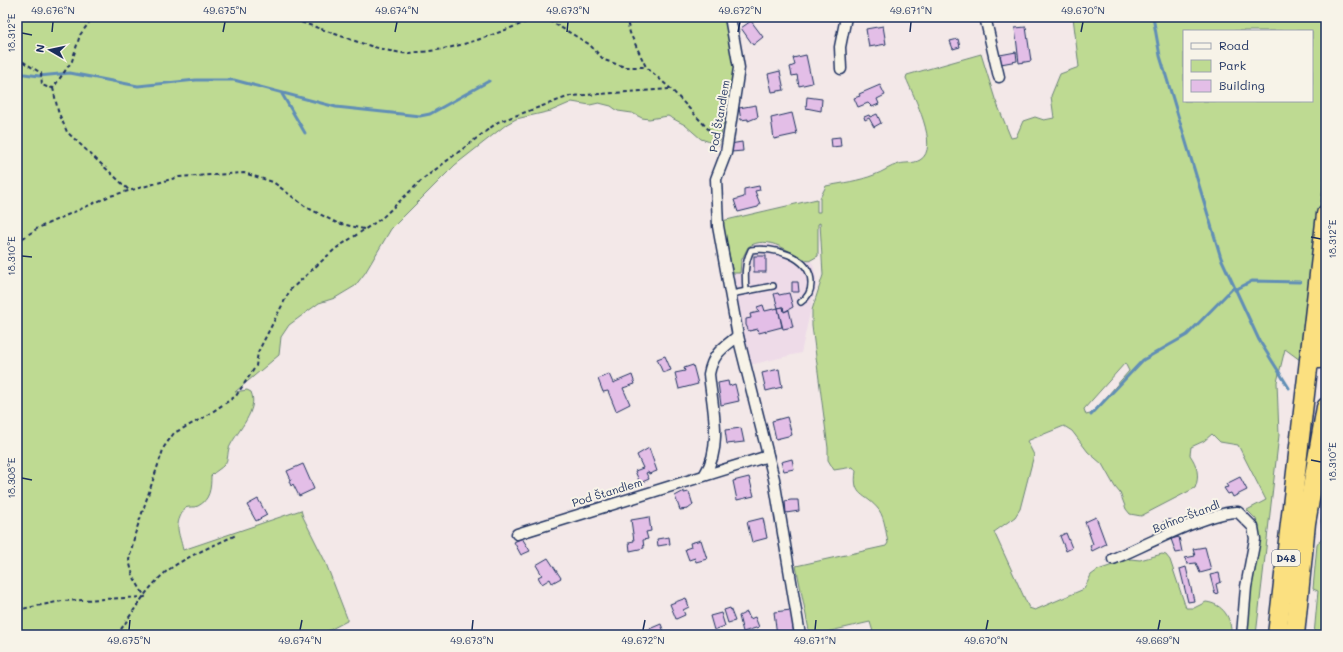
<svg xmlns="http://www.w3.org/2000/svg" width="1343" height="652" viewBox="0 0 1343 652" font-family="Mali,sans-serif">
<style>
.built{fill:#eedbe8}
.green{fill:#beda92;stroke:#6c8478;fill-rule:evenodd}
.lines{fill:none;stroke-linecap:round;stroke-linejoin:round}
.stream{stroke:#618eb6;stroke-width:3}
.building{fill:#e3bee7;stroke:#1b2f5e}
.lane-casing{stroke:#1b2f5e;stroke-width:8}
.street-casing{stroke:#1b2f5e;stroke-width:13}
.highway-casing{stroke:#1b2f5e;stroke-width:21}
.path{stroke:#1b2f5e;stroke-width:2;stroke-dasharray:4 3;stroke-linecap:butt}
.lane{stroke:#f7f3e8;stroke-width:5}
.street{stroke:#f7f3e8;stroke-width:10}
.highway{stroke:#fbe080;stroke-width:18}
.ticks{fill:none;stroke:#1b2f5e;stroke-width:1.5}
.labels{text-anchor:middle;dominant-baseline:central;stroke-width:4;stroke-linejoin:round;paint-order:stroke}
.shield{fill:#f7f3e8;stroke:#5d6a87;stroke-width:1}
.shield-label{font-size:10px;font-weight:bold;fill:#1b2f5e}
.street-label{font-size:11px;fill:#1b2f5e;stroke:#f7f3e8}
.neatline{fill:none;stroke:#1b2f5e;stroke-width:1.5}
.ticks-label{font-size:10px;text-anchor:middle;fill:#1b2f5e}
</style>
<rect width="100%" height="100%" fill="#f3e8e8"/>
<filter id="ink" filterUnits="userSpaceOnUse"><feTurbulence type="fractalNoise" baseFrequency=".025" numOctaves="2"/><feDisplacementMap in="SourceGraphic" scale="8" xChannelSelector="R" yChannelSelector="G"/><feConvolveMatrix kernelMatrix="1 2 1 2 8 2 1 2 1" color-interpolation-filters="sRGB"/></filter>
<g filter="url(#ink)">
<!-- built -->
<polygon class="built" points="761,243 779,246 810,260 813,264 817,281 801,353 750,365 733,273 740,273 741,261 748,247"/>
<!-- green -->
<g class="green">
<path d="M17,17h710l9,44 -17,84 -18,-6 -16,-14 -17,-9 -19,3 -7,-1 -10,-5 -14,-2 -7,-5 -12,-3 -9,2 -18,-3 -21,9 -35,8 -9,5 -52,41 -64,64 -26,44 -10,13 -20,12 -16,5 -30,22 -8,12 -2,18 -44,37 12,-2 4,2c8,18 -13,38 -21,54 -3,5 -1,12 -5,18 -4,5 -10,7 -14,12 0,12 -1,24 -13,30 -4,2 -9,0 -13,2 -12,18 -6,23 -2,42l118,-40 2,7 22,44 22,57v3l-27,14h-303z"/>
<path d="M1073,17h253v147l-26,196 -15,-11 -8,33 2,53 -23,200h-11l7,-63 7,-41 -3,-12 -9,-9 19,-10 -28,-55 -18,-3 -8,-8 -8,7 -13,6 -1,8c7,10 10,21 5,33l-54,28 -11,-2 -4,-5 -6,-16 -5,-6 -13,-23 -14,-12 -16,-21 -8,-5 -37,15 7,14 -14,54 -5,8 -21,15 35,76 6,2 49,-21 7,-14 7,-5 32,-11 10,1 22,-6 4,1 4,5 16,48h8l12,-6c17,2 26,16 25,33h-357l-4,-13 -57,13 -4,-5 -13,-64 90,-20 2,-3c-2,-10 -3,-24 -9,-33 -14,-18 -27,-12 -23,-39l-3,-4 -19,3 -6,-10v-12l-16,-122v-16l11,-35 -3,-52 -2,1v32l-9,5c-19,-7 -40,-28 -61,-14l-7,14 -1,12h-7l-11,-52 95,-22v13h3v-14l6,-12c16,-3 33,-5 48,-11 9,-3 16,-9 25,-11 7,-2 14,0 21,-4 21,-12 -7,-65 -14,-82l1,-3 74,-21 14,45 16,39 5,-1 7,-16 12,-4 9,3 10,-2 -3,-22 9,-22 19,-7zM1184,31h128v70h-128zM1125,363l4,8 -34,39 -5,4 -4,1 -2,-6z"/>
<polygon points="1326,495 1326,635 1314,635 1318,591 1313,589 1317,545 1323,536 1321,521"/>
</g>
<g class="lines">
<!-- stream -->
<g class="stream">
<polyline points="1153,17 1160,56 1221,258 1259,340 1289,388"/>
<polyline points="17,73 39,76 70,73 138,86 196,80 234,80 336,107 420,116 430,114 489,81"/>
<polyline points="282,94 305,133"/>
<polyline points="1235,290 1252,281 1300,282"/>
<polyline points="1091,415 1143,360 1187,335 1233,288"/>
</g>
</g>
<!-- building -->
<g class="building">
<polygon points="751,21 763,37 753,45 741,28"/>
<polygon points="883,26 886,44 869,47 866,29"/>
<polygon points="1026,27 1031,61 1019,63 1015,28"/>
<polygon points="958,39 960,47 953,49 950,41"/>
<polygon points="1016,52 1017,61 1001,64 1000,55"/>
<polygon points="806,55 812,83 799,86 797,75 792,76 790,67 795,65 793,58"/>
<polygon points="780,71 784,90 772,92 768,74"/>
<polygon points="880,85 885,95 877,99 879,104 872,107 868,103 858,107 854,98 860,96 859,94"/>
<polygon points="807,97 822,99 821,111 806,108"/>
<polygon points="756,105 758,117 748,121 748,119 741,120 739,108"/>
<polygon points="792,113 797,134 774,139 771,118"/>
<polygon points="877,114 881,123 874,127 869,118 865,120 864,117 869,115 870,117"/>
<polygon points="840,137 841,146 832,147 831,138"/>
<polygon points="742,142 743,151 731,152 730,144"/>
<polygon points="759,186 760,190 755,191 760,204 758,207 738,212 734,200 744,197 744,189"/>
<rect x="754" y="256" width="12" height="16"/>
<polygon points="792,282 798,282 799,292 792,292"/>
<polygon points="778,293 779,295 789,293 793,307 784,312 783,307 778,308 774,294"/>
<polygon points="763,305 765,311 778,308 782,327 759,333 758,329 749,331 746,325 746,319 751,318 750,314 759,312 757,307"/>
<polygon points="783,307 784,312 789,310 793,327 783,329 778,308"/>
<polygon points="665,356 671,370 663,373 657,359"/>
<polygon points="693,365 698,384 679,389 675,373 685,371 684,368"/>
<polygon points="779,369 782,387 766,391 762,373"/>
<polygon points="609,374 613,383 632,375 635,384 623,388 630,404 616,411 608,391 603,392 598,379"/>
<polygon points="728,381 729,386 735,384 739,401 721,405 718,383"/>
<polygon points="787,417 792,435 776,439 772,421"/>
<polygon points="741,428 744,442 727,444 725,430"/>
<polygon points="649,448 657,471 649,474 648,472 646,473 649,479 640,483 635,471 643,468 637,455"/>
<polygon points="792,459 794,469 784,471 781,462"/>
<polygon points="303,464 314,489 299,496 293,484 291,486 289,481 291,480 287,471"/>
<polygon points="749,477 754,496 737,500 733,481"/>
<polygon points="1240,477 1247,490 1233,497 1231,493 1228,494 1224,488 1228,487 1226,484"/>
<polygon points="684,491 684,493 689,492 693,505 688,509 680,510 675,496"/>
<polygon points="258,499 267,515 256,521 247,505"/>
<polygon points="791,500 798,500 799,511 786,513 785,501"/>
<polygon points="649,517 651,531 646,532 648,539 643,540 644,548 630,551 629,542 634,541 631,520"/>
<polygon points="1096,517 1106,544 1092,551 1090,546 1093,544 1085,522"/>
<polygon points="763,518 767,538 752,542 747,522"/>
<polygon points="1171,519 1174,528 1167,531 1163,522"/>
<polygon points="1066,533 1072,548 1066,551 1060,536"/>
<polygon points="669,537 670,544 658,546 657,539"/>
<polygon points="1179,537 1182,552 1176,553 1171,539"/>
<polygon points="522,538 530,551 521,555 514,542"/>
<polygon points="701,540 707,559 696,562 695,558 689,560 685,549 691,547 690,543"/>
<polygon points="1205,547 1211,570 1200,573 1196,563 1187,564 1185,558 1195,556 1193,549"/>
<polygon points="548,558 561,578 552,583 550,579 542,584 538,577 542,575 536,565"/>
<polygon points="1186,567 1194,601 1188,602 1180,569"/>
<polygon points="1219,573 1221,582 1216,584 1218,593 1215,594 1210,575"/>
<polygon points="686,598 689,607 683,610 685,615 676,619 670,604"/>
<polygon points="730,608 735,621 728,623 724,610"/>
<polygon points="791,610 794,635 777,635 774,612"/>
<polygon points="747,612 750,619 755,617 759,627 743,632 739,616"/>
<polygon points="721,613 725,626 714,630 710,616"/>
<polygon points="661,624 665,635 649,635 647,630"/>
</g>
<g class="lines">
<!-- lane casing -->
<g class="lane-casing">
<g id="lane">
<path d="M746,291c-1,-15 -2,-27 5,-41 21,-4 61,6 60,34 0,8 -4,14 -10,18"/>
<polyline points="731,294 773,286"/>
</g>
</g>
<!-- street casing -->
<g class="street-casing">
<g id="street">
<polyline points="730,17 739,68 726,153 716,179 718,226 738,336 774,479 800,635"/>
<polyline points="985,17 999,77"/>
<polyline points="841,69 840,47 846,17"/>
<path d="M705,474c18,-28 7,-68 4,-100 4,-21 14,-26 29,-38"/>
<polyline points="517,534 768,456"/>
<path d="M1113,559c29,-12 97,-48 125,-47l15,15 2,12 -9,48 -4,48"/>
</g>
</g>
<!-- highway casing -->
<g class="highway-casing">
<g id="highway">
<polyline points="1320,359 1326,331"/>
<polyline points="1277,635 1326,214"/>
<polyline points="1295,635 1306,523 1326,407"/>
</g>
</g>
<!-- path -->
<g class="path">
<path d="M281,17c41,9 79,30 121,36 5,1 12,-1 18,-1 42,-3 81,-21 120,-35"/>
<polyline points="543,17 589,44 604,60 625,67 646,67"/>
<polyline points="626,17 630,33 646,67 671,89 710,131 718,142"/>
<polyline points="17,58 41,73 42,85 47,87 53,88 72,61 80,35 93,17"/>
<polyline points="53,88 58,111 67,132 130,191"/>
<polyline points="17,242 38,228 110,196 179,177 244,173 273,182 306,207 337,223 364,229"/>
<polyline points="17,610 62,601 145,597 133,576 129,560 135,534 164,447 174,433 203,418 236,396 256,366 258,352 290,290 335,249 382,218 423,179 498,122 570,96 671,89"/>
<path d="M117,635c15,-21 30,-48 50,-64 20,-15 46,-25 69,-36"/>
</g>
<!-- lane -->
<use href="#lane" class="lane"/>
<!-- street -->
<use href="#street" class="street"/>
<!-- highway -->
<use href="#highway" class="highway"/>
</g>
</g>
<!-- ticks -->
<path class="ticks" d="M52,32l1,-10M223,32l2,-10M395,32l2,-10M567,32l1,-10M738,32l2,-10M910,32l1,-10M1081,32l2,-10M22,33l10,2M1311,237l10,2M22,256l10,1M1311,460l10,2M22,478l10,2M129,630l1,-10M300,630l2,-10M472,630l1,-10M643,630l2,-10M815,630l1,-10M986,630l2,-10M1158,630l2,-10"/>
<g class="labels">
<!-- shield labels -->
<rect class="shield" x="1272" y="550" width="28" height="16" rx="3"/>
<g class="shield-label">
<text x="1286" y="558">D48</text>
</g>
<!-- street labels -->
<g class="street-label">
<text transform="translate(719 116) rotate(-80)">Pod Štandlem</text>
<text transform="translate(607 492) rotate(-17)">Pod Štandlem</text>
<text transform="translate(1186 516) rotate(-21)">Bahno-Štandl</text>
</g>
</g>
<!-- margin -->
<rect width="1343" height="652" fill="none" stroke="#f7f3e8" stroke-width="44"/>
<!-- legend -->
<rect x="1183" y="30" width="130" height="72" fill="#f7f3e8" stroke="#9fa5b1"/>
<rect x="1191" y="43" width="20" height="6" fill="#f7f3e8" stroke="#9fa5b1"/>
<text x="1219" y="50" font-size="12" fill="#1b2f5e">Road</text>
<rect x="1191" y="60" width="20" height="12" fill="#beda92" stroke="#9fa5b1"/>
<text x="1219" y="70" font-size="12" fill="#1b2f5e">Park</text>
<rect x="1191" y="80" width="20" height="12" fill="#e3bee7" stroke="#9fa5b1"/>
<text x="1219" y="90" font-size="12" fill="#1b2f5e">Building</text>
<!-- north arrow -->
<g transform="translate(50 50) rotate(279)" stroke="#f7f3e8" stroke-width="3" paint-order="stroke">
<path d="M0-3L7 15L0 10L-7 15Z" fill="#1b2f5e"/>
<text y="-6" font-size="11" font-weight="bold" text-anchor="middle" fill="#1b2f5e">N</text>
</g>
<rect x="22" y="22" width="1299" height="608" class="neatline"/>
<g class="ticks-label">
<text x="53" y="14">49.676°N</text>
<text x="225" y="14">49.675°N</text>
<text x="397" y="14">49.674°N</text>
<text x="568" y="14">49.673°N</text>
<text x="740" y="14">49.672°N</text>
<text x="911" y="14">49.671°N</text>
<text x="1083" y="14">49.670°N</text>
<text transform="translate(11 33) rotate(-90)" y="4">18.312°E</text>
<text transform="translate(1332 239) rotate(-90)" y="4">18.312°E</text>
<text transform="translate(11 256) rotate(-90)" y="4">18.310°E</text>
<text transform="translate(1332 462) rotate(-90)" y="4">18.310°E</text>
<text transform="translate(11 478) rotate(-90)" y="4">18.308°E</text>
<text x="129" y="644">49.675°N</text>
<text x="300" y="644">49.674°N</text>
<text x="472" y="644">49.673°N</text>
<text x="643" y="644">49.672°N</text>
<text x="815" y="644">49.671°N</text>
<text x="986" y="644">49.670°N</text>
<text x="1158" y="644">49.669°N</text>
</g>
</svg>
